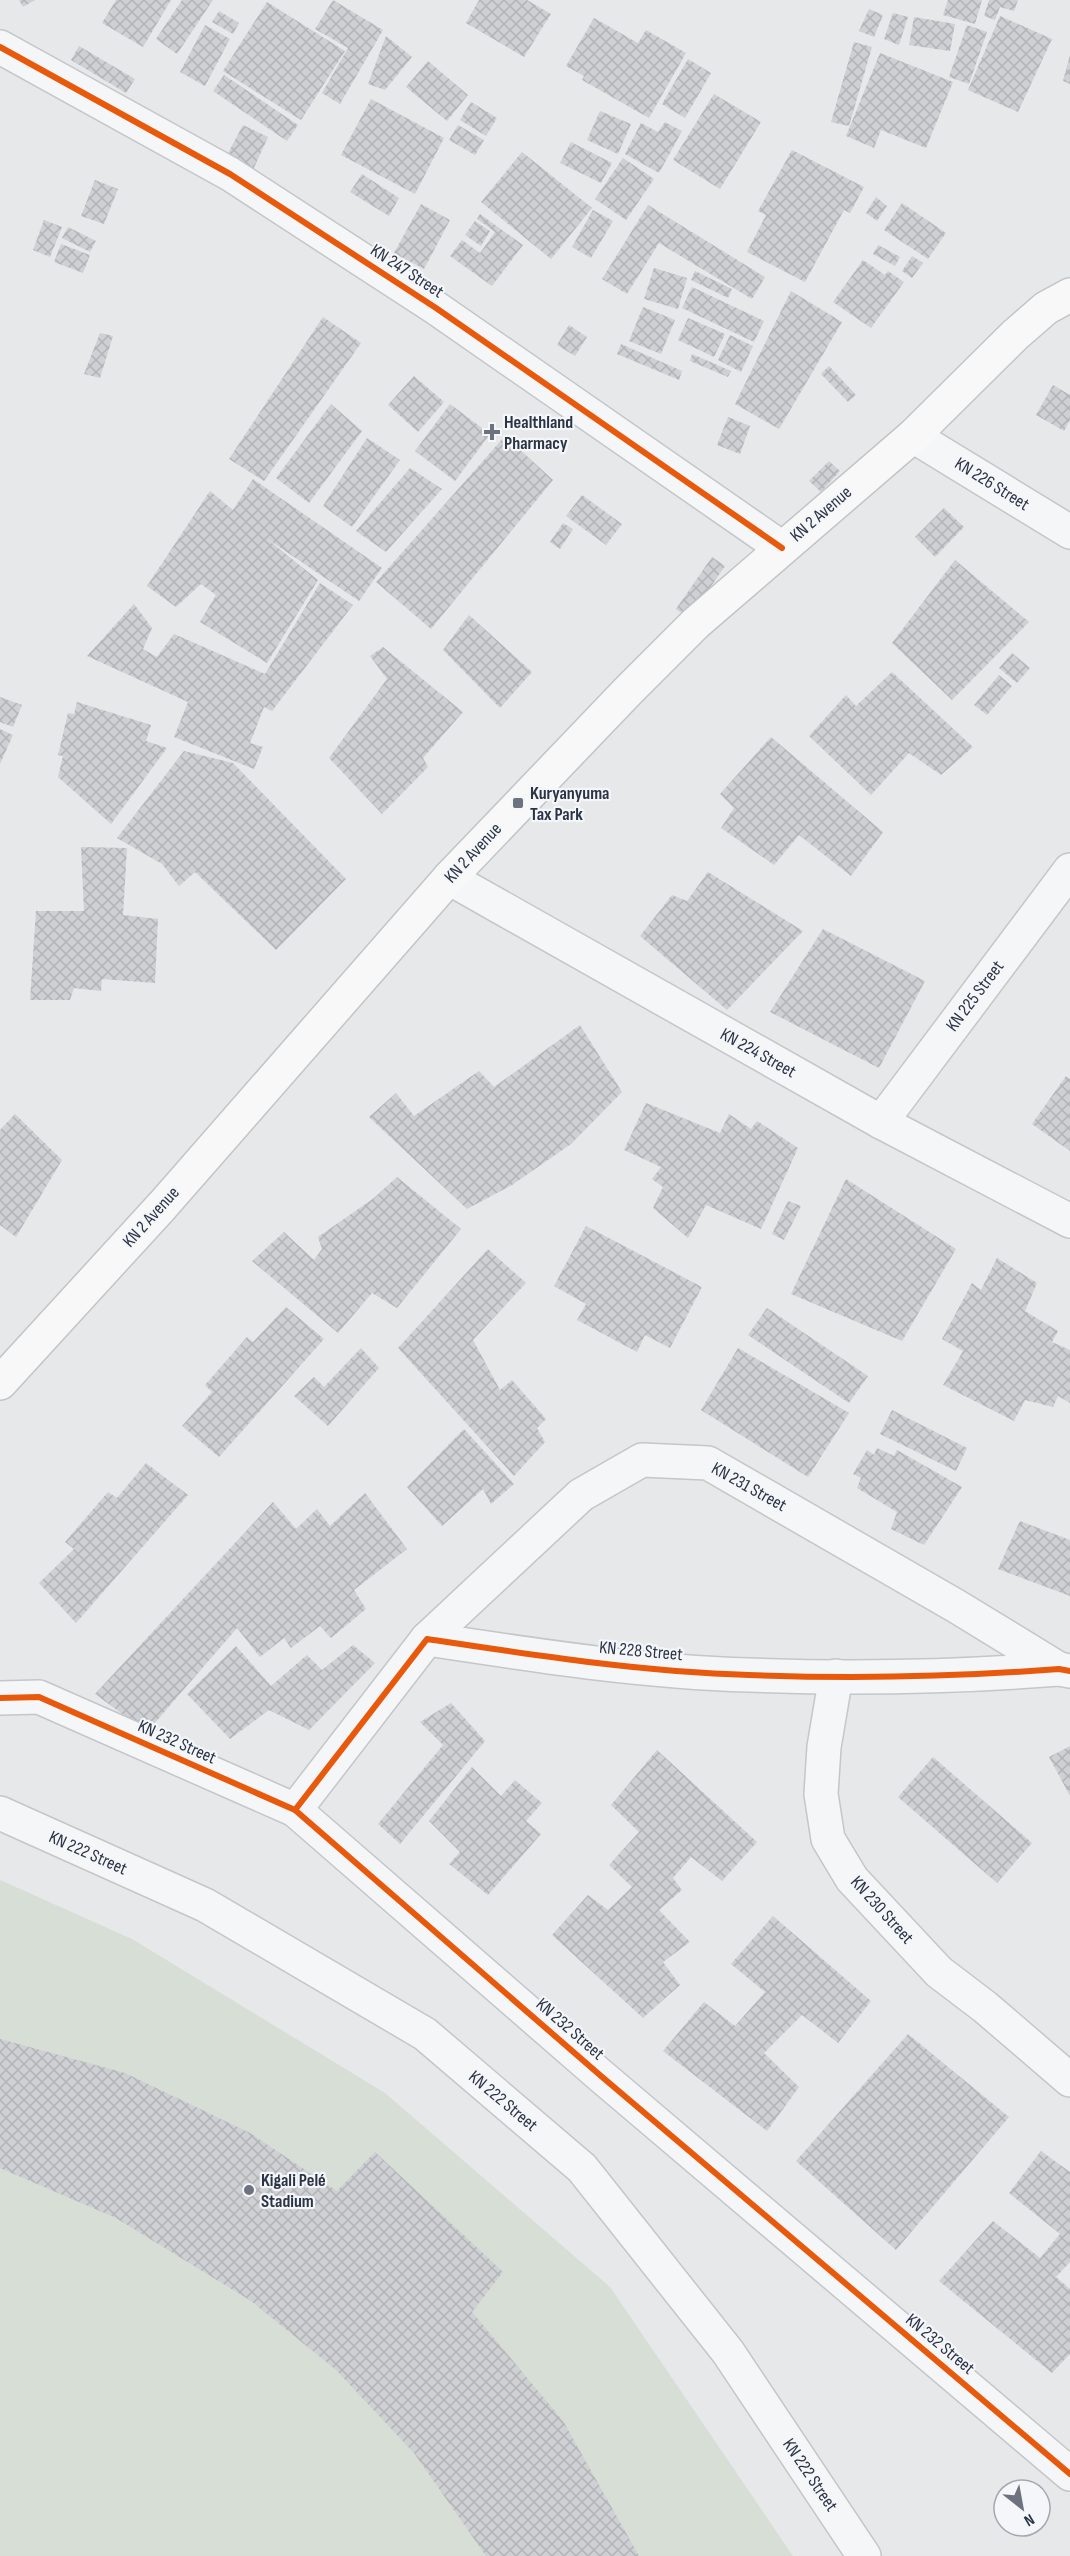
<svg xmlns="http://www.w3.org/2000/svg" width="1070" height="2556" viewBox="0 0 1070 2556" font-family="'Sofia Sans Condensed',sans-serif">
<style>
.grass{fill:#d6ded6}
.building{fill:url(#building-cross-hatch)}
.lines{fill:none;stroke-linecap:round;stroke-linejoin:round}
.minor-casing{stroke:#c4c6c8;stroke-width:36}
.major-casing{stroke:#c2c5c8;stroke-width:36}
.minor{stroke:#f5f6f7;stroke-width:33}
.major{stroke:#f8f8f8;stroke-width:33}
.cycleway-casing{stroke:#f4f6f9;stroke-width:10}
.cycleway{stroke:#e8590c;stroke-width:6}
.poi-dot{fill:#6c737f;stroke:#f4f6f9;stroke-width:2}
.labels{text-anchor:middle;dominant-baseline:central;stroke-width:4.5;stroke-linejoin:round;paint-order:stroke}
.street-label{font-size:18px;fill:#2b3445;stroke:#f4f6f9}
.poi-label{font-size:18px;font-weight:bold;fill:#2b3445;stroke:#f4f6f9;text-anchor:start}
</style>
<defs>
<pattern id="building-cross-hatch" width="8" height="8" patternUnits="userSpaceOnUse" patternTransform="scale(1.5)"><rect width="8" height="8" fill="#ced0d3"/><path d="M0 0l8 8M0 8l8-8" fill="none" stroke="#b1b3b6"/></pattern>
</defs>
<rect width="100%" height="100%" fill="#e6e8ea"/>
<!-- grass -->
<polygon class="grass" points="0,1880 132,1939 385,2093 610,2287 793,2556 0,2556"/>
<!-- building -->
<g class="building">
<polygon points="19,0 35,0 23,7"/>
<polygon points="116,0 171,0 143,47 102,23"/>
<polygon points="182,0 213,0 177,54 156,39"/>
<polygon points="333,0 383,30 340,104 322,93 348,48 315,29"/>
<polygon points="479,0 527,0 551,14 524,57 466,23"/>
<polygon points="948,0 982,0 975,24 943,15"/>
<polygon points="989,0 1018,0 1014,11 1000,7 995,20 984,16"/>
<polygon points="267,2 345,51 301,120 223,71"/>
<polygon points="869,9 883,15 874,37 859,31"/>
<polygon points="219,11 239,23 233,34 212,22"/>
<polygon points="893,13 908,17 899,45 884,39"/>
<polygon points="1000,16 1052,39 1018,112 968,90"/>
<polygon points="914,17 955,24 950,51 909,45"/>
<polygon points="594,18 638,43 646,30 686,53 649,118 582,80 584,76 566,66"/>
<polygon points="205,25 230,39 205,86 180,72"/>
<polygon points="967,25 987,32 969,84 949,77"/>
<polygon points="386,36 412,57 385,90 368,84"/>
<polygon points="854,42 872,47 849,126 831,122"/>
<polygon points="79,46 135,79 126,93 71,60"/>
<polygon points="880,53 953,82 926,148 881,130 874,148 846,136"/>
<polygon points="1070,55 1070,84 1063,81"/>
<polygon points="688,59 711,73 685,118 662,104"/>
<polygon points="428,61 468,95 447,121 406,87"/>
<polygon points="224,75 298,125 287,141 213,91"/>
<polygon points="714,94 761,122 720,189 673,160"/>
<polygon points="371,99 444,138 415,194 341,155"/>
<polygon points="471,102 497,118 486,136 460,120"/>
<polygon points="600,111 631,124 618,154 587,140"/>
<polygon points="665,122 682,131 659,173 625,154 641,123 658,132"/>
<polygon points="243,125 268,137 253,170 226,157"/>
<polygon points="458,125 484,140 475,155 449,140"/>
<polygon points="571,142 612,163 601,183 560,163"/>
<polygon points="792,150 864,187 850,213 844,210 805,282 747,252 766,215 758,211"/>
<polygon points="522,152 592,208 551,259 481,202"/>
<polygon points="623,158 654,179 626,220 595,199"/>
<polygon points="362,174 399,198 389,216 350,192"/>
<polygon points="95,180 118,189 104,224 81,216"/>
<polygon points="876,197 887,206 877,221 866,213"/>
<polygon points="902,203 946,233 928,259 884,230"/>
<polygon points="421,204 450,220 424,269 394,253"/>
<polygon points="648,205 765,277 752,299 659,243 627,294 602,279"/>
<polygon points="593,210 613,221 591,258 572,247"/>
<polygon points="480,214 523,245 492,286 450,256 462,240 480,253 495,232 477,219"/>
<polygon points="44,220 62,227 50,257 33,250"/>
<polygon points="475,221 490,231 481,246 465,235"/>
<polygon points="68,227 96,241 90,252 62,238"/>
<polygon points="61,244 90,255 83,273 54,262"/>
<polygon points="878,245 900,257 895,266 873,254"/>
<polygon points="912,256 923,263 912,278 902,271"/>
<polygon points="863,260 885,275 888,271 904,282 871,328 833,302"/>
<polygon points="654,268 687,278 678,309 644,299"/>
<polygon points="695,271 732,289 728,298 691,280"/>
<polygon points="692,287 764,321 754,342 682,308"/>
<polygon points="791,291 842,322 779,429 735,404"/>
<polygon points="643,307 675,320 661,354 629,341"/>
<polygon points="323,317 361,343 264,481 229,459"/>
<polygon points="688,318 725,334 714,357 678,340"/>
<polygon points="569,325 587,337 575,356 557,345"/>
<polygon points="100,333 113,336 100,378 84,374"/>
<polygon points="730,335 753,346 741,372 718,360"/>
<polygon points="621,344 682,371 679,380 617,354"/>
<polygon points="692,354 731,371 728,377 690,361"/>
<polygon points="829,366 856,395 848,402 821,374"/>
<polygon points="414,376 444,402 418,432 388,405"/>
<polygon points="1053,385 1070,395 1070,420 1064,431 1036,415"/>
<polygon points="331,404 362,431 309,503 276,478"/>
<polygon points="450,404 490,434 455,481 415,451"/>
<polygon points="728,417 750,426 740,454 717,445"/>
<polygon points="505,436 553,480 431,629 376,582"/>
<polygon points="367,438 400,460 352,527 323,506"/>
<polygon points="829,461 840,471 821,492 809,481"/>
<polygon points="410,468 442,489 386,552 356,531"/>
<polygon points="253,479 382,568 359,601 266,538 318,580 267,663 200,622 216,595 201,584 176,607 147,586 210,491 233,510"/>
<polygon points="582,495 622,524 606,545 566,516"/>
<polygon points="944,508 964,527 935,557 915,537"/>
<polygon points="563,523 573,529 560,549 550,542"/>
<polygon points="712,557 725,566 689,618 676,609"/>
<polygon points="955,560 1029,622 952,700 892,643"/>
<polygon points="320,583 353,605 272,711 264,707 250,743 263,747 254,769 174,737 188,702 87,656 134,604 152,628 143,649 157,657 174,634 265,674"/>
<polygon points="469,615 532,672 500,708 443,650"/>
<polygon points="383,647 463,712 423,758 428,767 382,814 329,758 387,679 370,656"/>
<polygon points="1012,653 1030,668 1017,683 999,668"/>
<polygon points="892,672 973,747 941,775 909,753 871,795 809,736 846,695 856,706"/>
<polygon points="999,675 1012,686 987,715 974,705"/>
<polygon points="0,697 22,705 13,727 0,722"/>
<polygon points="77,702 151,725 146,741 167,748 111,824 58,777 63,756 58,755 68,713 74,714"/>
<polygon points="0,729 13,735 0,764"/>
<polygon points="771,737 883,832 851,876 799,835 774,865 721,828 734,808 720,794"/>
<polygon points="184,751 233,763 346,879 276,950 195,872 179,886 162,864 117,838"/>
<polygon points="81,847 127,848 123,915 158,919 155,983 102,979 101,991 74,988 70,1000 30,1000 36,911 84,911"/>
<polygon points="708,872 803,931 727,1010 640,936 672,895 687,901"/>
<polygon points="823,929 925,981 879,1068 770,1012"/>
<polygon points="580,1025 622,1092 571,1144 512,1185 467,1209 369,1117 396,1093 414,1116 479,1071 494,1087"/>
<polygon points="1066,1076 1070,1079 1070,1151 1032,1124"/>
<polygon points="646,1103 720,1133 729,1114 751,1129 757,1121 798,1148 761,1229 706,1205 688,1238 653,1208 663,1187 652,1179 661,1167 624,1150"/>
<polygon points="15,1114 62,1160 16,1237 0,1225 0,1130"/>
<polygon points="397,1177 461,1229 397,1308 372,1293 338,1333 252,1261 284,1232 314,1260 322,1249 318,1237 374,1198"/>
<polygon points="846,1179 956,1249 902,1341 791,1294"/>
<polygon points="788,1201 801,1206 784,1240 772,1234"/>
<polygon points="586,1226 702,1287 670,1348 645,1335 637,1352 577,1320 586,1304 554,1286"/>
<polygon points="488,1249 526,1283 473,1340 500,1390 512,1380 546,1419 537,1428 545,1442 514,1476 398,1348"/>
<polygon points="997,1258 1037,1283 1025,1311 1058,1331 1052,1342 1070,1350 1070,1403 1058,1396 1053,1407 1025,1400 1014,1421 943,1385 963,1351 942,1339 972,1283 981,1290"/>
<polygon points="286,1307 324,1339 219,1457 182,1426 212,1392 205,1385 247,1337 253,1342"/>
<polygon points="767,1308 868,1376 849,1403 748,1335"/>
<polygon points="361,1348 379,1368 328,1426 294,1396 314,1377 324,1387"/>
<polygon points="738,1348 849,1413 808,1477 701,1410"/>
<polygon points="892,1410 967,1448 956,1471 880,1434"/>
<polygon points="464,1429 514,1484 491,1504 483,1489 442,1526 407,1487"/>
<polygon points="877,1448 894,1456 897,1450 962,1487 924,1545 891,1529 897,1512 857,1488 861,1478 853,1474 867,1450 874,1455"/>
<polygon points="146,1463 188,1495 76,1623 39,1583 74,1549 65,1542 108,1492 117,1498"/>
<polygon points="365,1493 407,1549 354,1590 366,1609 331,1638 320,1626 291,1648 284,1638 260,1657 237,1628 147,1732 95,1694 273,1502 296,1529 317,1509 330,1526"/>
<polygon points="1020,1521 1070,1540 1070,1596 998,1569"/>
<polygon points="353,1645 375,1663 309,1730 269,1710 230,1739 187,1694 236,1646 271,1686 307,1655 322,1670"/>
<polygon points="451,1703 485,1741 400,1844 378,1824 443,1745 420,1722"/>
<polygon points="1070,1746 1070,1796 1049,1757"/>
<polygon points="657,1750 757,1842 722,1881 691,1857 673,1878 682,1890 659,1910 690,1942 663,1962 680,1985 643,2018 552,1935 588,1895 608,1910 632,1887 609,1865 639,1832 611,1805"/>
<polygon points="933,1757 1032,1843 997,1883 898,1797"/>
<polygon points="472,1767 501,1796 515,1780 542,1803 526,1821 541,1834 488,1895 449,1864 460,1852 429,1821"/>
<polygon points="773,1916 871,2001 838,2043 802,2015 764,2053 799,2087 767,2131 663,2051 704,2002 735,2026 765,1992 731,1964"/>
<polygon points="908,2034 1009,2117 896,2250 796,2161"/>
<polygon points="0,2039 125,2073 250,2133 337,2191 375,2152 503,2272 472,2312 563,2421 639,2556 486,2556 414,2453 335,2369 251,2301 116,2218 0,2168"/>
<polygon points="1041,2151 1070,2172 1070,2262 1056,2277 1070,2289 1070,2354 1052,2373 939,2281 993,2221 1040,2258 1060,2234 1009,2193"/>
</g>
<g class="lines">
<!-- minor casing -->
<g class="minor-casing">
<g id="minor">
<polyline points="0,47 230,174 436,308 782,548"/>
<polyline points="913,436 1070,532"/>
<polyline points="449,878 881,1122 1070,1221"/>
<polyline points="881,1122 1070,870"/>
<polyline points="427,1639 581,1495 642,1460 708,1463 956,1606 1059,1669"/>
<polyline points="836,1676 824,1747 821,1794 828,1839 852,1879 939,1972 985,2007 1070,2080"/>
<polyline points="0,1698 39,1697 295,1810 601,2076 1070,2474"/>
<path d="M295,1810l132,-171c106,16 214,33 322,36 103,4 206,2 310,-6l11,2"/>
<polyline points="0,1813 205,1905 425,2034 582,2168 728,2352 864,2556"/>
</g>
</g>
<!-- major casing -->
<g class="major-casing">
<polyline id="major" points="0,1383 163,1205 449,878 628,691 696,623 913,436 1015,335 1046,308 1070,295"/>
</g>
<!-- minor -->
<use href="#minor" class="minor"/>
<!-- major -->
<use href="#major" class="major"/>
<!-- cycleway casing -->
<g class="cycleway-casing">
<g id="cycleway">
<polyline points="0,47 230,174 436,308 782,548"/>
<polyline points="0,1698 39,1697 295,1810 601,2076 1070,2474"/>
<path d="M295,1810l132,-171c106,16 214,33 322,36 103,4 206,2 310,-6l11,2"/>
</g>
</g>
<!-- cycleway -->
<use href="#cycleway" class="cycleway"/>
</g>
<!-- markers -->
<g class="poi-dot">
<path d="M489 423h6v6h6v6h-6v6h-6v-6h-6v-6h6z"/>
<rect x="512" y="797" width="12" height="12" rx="3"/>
<circle cx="249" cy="2190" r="6"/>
</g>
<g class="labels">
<!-- street labels -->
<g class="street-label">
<text transform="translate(407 271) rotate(33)">KN 247 Street</text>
<text transform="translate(992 484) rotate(32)">KN 226 Street</text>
<text transform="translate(821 514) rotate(-41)">KN 2 Avenue</text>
<text transform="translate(473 853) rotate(-47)">KN 2 Avenue</text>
<text transform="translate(975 996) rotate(-53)">KN 225 Street</text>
<text transform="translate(758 1053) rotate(29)">KN 224 Street</text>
<text transform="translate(151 1217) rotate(-48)">KN 2 Avenue</text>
<text transform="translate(749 1487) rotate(29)">KN 231 Street</text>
<text transform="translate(641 1651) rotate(5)">KN 228 Street</text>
<text transform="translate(177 1742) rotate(24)">KN 232 Street</text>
<text transform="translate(88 1853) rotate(24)">KN 222 Street</text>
<text transform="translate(882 1910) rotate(48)">KN 230 Street</text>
<text transform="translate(570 2029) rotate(41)">KN 232 Street</text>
<text transform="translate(503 2101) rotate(40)">KN 222 Street</text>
<text transform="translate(940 2344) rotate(40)">KN 232 Street</text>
<text transform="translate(810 2475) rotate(56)">KN 222 Street</text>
</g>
<!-- poi labels -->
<g class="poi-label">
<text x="504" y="422">Healthland<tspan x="504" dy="21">Pharmacy</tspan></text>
<text x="530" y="793">Kuryanyuma<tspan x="530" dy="21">Tax Park</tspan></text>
<text x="261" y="2180">Kigali Pelé<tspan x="261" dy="21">Stadium</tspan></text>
</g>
</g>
<!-- north arrow -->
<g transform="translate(1022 2508) rotate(149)"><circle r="28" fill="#f4f6f9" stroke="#a4a8b1" stroke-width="1.5"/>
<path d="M0-4.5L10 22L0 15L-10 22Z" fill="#6c737f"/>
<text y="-9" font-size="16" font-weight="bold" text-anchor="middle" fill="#2b3445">N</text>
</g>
</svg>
